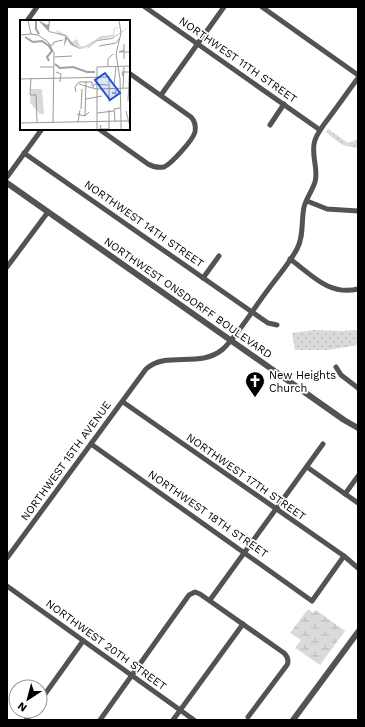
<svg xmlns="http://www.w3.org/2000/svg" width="365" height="727" viewBox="0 0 365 727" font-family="'Work Sans',sans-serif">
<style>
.green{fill:url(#green-dots)}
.wetland{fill:url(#wetland-marsh)}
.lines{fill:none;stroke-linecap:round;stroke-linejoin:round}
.minor{stroke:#535353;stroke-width:5}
.tertiary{stroke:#535353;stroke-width:6}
.labels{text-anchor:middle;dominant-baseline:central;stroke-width:3.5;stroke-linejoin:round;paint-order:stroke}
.street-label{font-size:11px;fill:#000;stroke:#fff}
.poi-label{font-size:11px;fill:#000;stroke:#fff;text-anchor:start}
.inset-river{fill:none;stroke:#a1a1a1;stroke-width:2}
.inset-road{fill:none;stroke:#999;stroke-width:1}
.view{fill:#1d4ed8;fill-opacity:0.15;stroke:#1d4ed8;stroke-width:2}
.inset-edge{fill:none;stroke:#000;stroke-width:2}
</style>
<defs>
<pattern id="green-dots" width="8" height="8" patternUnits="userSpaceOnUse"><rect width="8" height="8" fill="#dadada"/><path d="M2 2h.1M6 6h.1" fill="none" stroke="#b9b9b9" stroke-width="1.8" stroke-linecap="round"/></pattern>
<pattern id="wetland-marsh" width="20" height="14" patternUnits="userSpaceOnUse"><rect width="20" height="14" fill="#dadada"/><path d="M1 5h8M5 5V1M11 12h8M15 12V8" fill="none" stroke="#b9b9b9"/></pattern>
</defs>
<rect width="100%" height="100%" fill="#fff"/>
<!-- green -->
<g class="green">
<path d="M328,129l20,14 10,-4v9c-17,-2 -19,-5 -32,-16z"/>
<polygon points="314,330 341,331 358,330 358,345 328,350 295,350 292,333"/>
</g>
<!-- wetland -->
<polygon class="wetland" points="308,609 313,613 316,610 345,631 320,665 295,648 301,640 290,633"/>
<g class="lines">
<!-- minor -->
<g class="minor">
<polyline points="145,7 320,130"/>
<polyline points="262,7 358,75"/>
<polyline points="27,21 37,7"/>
<polyline points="161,95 224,7"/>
<polyline points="270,125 284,104"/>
<path d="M99,129l49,35c5,3 10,4 16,3 7,-3 29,-27 31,-35 1,-6 0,-11 -4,-15l-62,-44"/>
<polyline points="24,153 252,312 268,323 277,325"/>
<polyline points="7,177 42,129"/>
<polyline points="307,201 327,209 358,211"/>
<path d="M290,259c22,16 39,37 68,30"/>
<polyline points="7,267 48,212"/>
<polyline points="203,278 219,256"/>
<polyline points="336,367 341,375 358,388"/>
<polyline points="123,402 344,556 358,568"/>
<polyline points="91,444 312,601 344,556"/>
<polyline points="307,467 358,503"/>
<polyline points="345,494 358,476"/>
<path d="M7,558l139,-189c21,-19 54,0 77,-20 15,-14 31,-41 44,-58 10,-14 22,-27 30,-42 7,-13 4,-27 7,-42 2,-8 8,-16 11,-25 4,-14 -5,-28 0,-42 3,-9 10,-17 16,-25 9,-12 18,-25 27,-37"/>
<polyline points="7,586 194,720"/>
<polyline points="210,600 323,444"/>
<polyline points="40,701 83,641"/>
<polyline points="26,720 33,711"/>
<path d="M100,720l89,-125 6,-3 5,2 84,59c4,4 5,8 3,12l-39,52"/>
<polyline points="173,720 243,624"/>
</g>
<!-- tertiary -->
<g class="tertiary">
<polyline points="7,183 344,420 358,428"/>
<polyline points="293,720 358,632"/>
</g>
</g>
<!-- icons -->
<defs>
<g id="church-pin" transform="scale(1)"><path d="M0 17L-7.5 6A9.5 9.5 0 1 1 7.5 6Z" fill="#000" stroke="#fff"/><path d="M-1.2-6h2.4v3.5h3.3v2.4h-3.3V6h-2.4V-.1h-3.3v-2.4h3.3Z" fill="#fff"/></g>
</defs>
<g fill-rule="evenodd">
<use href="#church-pin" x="255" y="381"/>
</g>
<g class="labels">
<!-- street labels -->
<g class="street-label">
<text transform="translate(238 60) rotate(35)">NORTHWEST 11TH STREET</text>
<text transform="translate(144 224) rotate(35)">NORTHWEST 14TH STREET</text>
<text transform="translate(188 298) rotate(35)">NORTHWEST ONSDORFF BOULEVARD</text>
<text transform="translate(66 461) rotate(-54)">NORTHWEST 15TH AVENUE</text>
<text transform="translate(246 477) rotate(35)">NORTHWEST 17TH STREET</text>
<text transform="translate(208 514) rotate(35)">NORTHWEST 18TH STREET</text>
<text transform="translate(106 645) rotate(36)">NORTHWEST 20TH STREET</text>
</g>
<!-- poi labels -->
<g class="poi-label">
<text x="269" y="375">New Heights<tspan x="269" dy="13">Church</tspan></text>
</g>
</g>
<!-- overview -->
<g transform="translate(20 20)">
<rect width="110" height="110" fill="#fff"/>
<path d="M100,7l-1,1 -4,1 -1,7 -1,1 -16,3 -8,6 -7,3 -8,-4 -7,-8 -9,-3 -2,-4 11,5 5,7 5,-3 3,7h5l16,-10 12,-1 1,-7zM11,69h11l2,25h-4l-10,-11z" fill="#dadada"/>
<path d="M18,0l9,5 2,-2 -1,-3h2l-1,11 16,4 9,10 7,4 6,-1 10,-8 15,-2 18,-12 -18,13 -15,2 -9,7 -8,1 -9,-4 -4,-6 -3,8 1,-11 -16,-4z" fill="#a1a1a1"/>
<path class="inset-river" d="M16,0v9l3,5M5,17l8,5 9,-1 7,5 3,5 -5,6 2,4M35,44l5,4 13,-1 14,5h8"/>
<path class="inset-road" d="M99,0l2,13 -5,21 4,25 1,42h9M11,14l7,1 10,7 6,11 -1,69M0,15l11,-1 -3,-14M30,25h3l1,-3 9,-2M79,26l17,-3 3,-4M104,30l-5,2h11M34,37l18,-1M104,39v-15M88,46v-7l5,-5M20,47h13M36,52l5,2 -1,8M103,56l-1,-4h8M11,58l-1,17h6l1,27M0,59l89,-2M59,64l17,5 34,-1M94,66l2,-20M73,68l1,-4 14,1M103,68l1,-21M56,72l-1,-5 4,-5h13v4M96,72l-4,1 4,1v-6M66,79l16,-3M108,81l2,-38M89,82v-26M61,89l1,-20M89,90v20M106,91l3,12M77,93l17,-2M57,94l8,2 4,-4M65,96l1,-35M95,101l-1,-12 6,-1M58,102l2,-12M0,103l101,-2v9M81,105l-1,4h9M77,110v-63l33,-1"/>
<path class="view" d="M85,53l15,20 -10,7 -15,-20z"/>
<rect width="110" height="110" class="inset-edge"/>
</g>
<!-- border -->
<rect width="365" height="727" fill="none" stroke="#000000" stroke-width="16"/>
<!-- north arrow -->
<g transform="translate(28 699) rotate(216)"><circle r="19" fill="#ffffff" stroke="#999999"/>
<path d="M0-3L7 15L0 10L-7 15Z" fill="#000000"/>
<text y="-6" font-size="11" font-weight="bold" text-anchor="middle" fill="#000000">N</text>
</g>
</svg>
